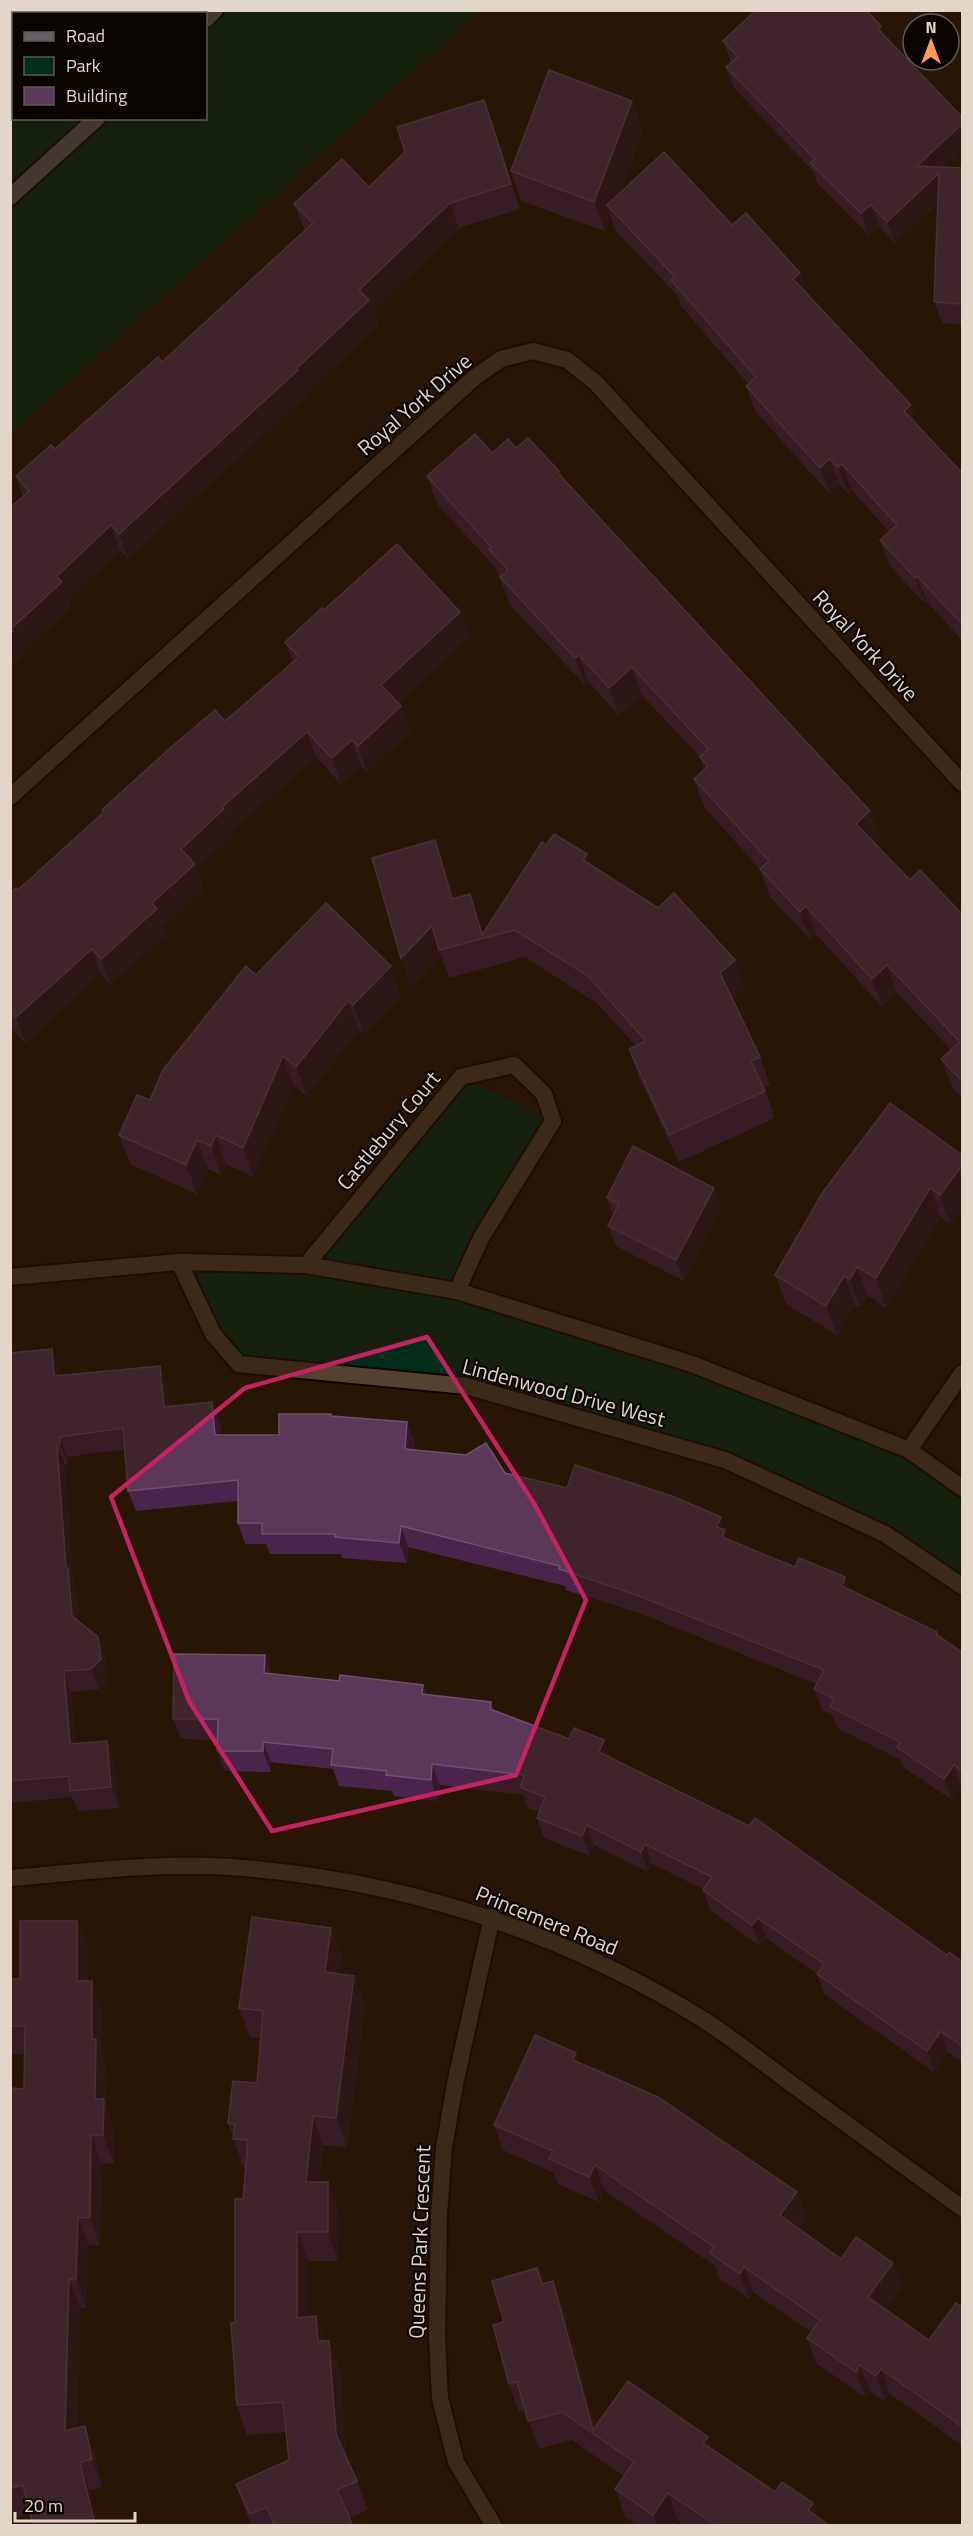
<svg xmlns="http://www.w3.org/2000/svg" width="973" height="2536" viewBox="0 0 973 2536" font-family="'Titillium Web',sans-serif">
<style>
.green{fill:#002e1a;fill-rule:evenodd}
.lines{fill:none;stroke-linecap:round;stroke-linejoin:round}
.minor-casing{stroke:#100300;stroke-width:20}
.tertiary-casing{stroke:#100300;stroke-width:20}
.secondary-casing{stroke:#100300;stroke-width:20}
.minor{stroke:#55412f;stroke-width:16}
.tertiary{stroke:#55412f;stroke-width:16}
.secondary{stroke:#636168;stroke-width:16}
.wall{fill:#4a244d}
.shaded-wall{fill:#36172a}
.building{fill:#5b375a;stroke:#70506c;stroke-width:1.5}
.marked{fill:none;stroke:#c42261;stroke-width:4.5;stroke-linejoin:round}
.labels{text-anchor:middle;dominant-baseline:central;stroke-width:4.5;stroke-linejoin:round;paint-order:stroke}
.street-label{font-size:21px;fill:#e2d6cb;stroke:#0b0501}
</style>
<rect width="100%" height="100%" fill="#281605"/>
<!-- green -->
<g class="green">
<path d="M11,11h468l-468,423zM14,14h192v104h-192z"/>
<polygon points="461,1077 553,1121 457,1291 692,1364 909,1450 962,1488 962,1586 885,1534 725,1460 466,1386 239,1364 179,1262 306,1265"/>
</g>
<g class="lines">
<!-- minor casing -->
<g class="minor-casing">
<g id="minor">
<polyline points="10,797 474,378 501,359 533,351 567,360 595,382 962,783"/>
<polyline points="179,1262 213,1334 239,1364 466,1386 725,1460 885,1534 962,1586"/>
<polyline points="306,1265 461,1077 514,1065 544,1094 553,1121 481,1238 457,1291"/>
<polyline points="909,1450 962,1373"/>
<path d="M10,1878c73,-6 148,-16 220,-11 170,12 329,63 474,153 29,19 57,41 85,62 58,42 116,84 173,126"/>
<polyline points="492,1917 455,2084 444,2148 439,2215 437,2335 440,2398 456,2462 494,2526"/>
</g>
</g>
<!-- tertiary casing -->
<g class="tertiary-casing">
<polyline id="tertiary" points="10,1277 179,1262 306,1265 457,1291 692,1364 909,1450 962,1488"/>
</g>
<!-- secondary casing -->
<g class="secondary-casing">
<g id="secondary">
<polyline points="33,14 37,10"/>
<polyline points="206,19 215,10"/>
<polyline points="10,34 14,31"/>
<polyline points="10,197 97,118"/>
</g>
</g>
<!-- minor -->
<use href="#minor" class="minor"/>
<!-- tertiary -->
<use href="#tertiary" class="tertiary"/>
<!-- secondary -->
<use href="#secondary" class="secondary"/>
</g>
<!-- wall -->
<g class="wall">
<polygon points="881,26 884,36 963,152 946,168 963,168 963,324 942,323 934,302 938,203 895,243 879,226 869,235 818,184 813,171 734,88 726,67 731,62 723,41"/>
<polygon points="632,101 643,131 619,194 732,225 808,295 919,427 963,474 963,641 927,602 925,604 890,566 880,540 889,532 852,490 848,494 840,485 830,494 756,412 746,386 748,384 681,306 677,295 616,231 610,216 605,231 521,201 511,171"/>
<polygon points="493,125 520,209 459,228 373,310 378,325 306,393 307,395 128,559 120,550 68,599 71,607 21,654 22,656 10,666 10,508 23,496 16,476 55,449 162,362 305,231 294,204 369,187"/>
<polygon points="516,448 559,471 560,476 870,811 880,838 875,843 910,880 963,915 963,1099 952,1087 941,1059 951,1050 897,993 882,1007 816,934 810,939 770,897 760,869 704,807 694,779 704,769 700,757 642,695 619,716 589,682 585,685 510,605 496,568 437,504 427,476 492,453"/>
<polygon points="324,610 460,612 470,637 398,703 401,706 410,732 367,772 361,766 341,784 316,757 232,831 233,835 196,868 204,889 163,927 166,935 110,985 101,974 25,1043 10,1027 10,893 18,890 103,813 102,810 225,721 293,662 285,642"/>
<polygon points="546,845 587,854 591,865 735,960 745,987 733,998 760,1057 770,1085 764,1088 775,1118 679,1162 639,1077 629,1049 636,1046 598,1004 525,957 449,978 441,955 411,986 401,958 445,868 454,898 480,921 483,933"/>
<polygon points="256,975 401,996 364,1034 359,1030 307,1096 294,1086 253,1177 226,1164 221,1175 208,1169 197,1194 130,1164 119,1135"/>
<polygon points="963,1156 963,1207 950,1224 941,1217 886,1308 868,1296 860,1308 855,1305 837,1335 786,1304 775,1275"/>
<polygon points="714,1188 721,1208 684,1281 616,1246 608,1226 613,1216 607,1198"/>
<polygon points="10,1353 59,1370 60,1376 167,1386 169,1407 212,1402 220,1423 221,1435 279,1435 332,1416 415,1442 414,1450 505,1473 728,1537 728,1539 850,1589 937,1632 938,1636 963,1653 963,1787 961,1786 952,1800 904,1768 901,1760 837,1728 833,1716 822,1710 814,1689 817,1684 642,1614 566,1590 565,1586 408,1547 407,1563 342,1558 341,1554 270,1554 266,1544 245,1544 238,1523 238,1501 136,1511 128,1491 125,1449 67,1457 68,1465 65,1465 73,1580 76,1589 78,1621 98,1637 106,1658 108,1680 99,1689 71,1692 76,1744 114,1761 119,1808 78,1811 72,1797 10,1803"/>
<polygon points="272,1674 339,1681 423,1685 426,1695 491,1702 494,1710 569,1739 604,1740 610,1757 947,1955 963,1962 963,2062 948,2052 934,2072 824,1994 817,1974 766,1938 760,1946 710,1910 703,1889 652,1864 648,1872 594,1845 590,1856 544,1838 537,1818 539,1812 528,1808 523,1795 440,1785 438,1801 394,1796 392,1791 339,1786 333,1769 271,1762 271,1772 224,1771 217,1751 217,1740 181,1739 173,1719"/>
<polygon points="331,1928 342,1957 339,1974 354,1976 365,2005 347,2147 323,2145 319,2182 339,2211 338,2261 308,2261 308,2317 325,2341 329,2341 340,2370 346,2456 357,2481 368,2510 350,2518 353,2526 252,2526 246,2513 236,2484 289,2460 286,2432 247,2435 237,2405 235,2322 245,2168 244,2168 228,2123 257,2083 261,2038 250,2037 239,2008"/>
<polygon points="88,1949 88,1981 102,2010 102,2056 107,2068 106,2106 114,2128 114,2164 101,2163 100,2246 88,2245 86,2308 80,2308 77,2428 95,2455 102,2487 90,2490 30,2514 11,2518 10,2088 24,2089 24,2054 10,2054 10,1979 20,1979"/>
<polygon points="576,2053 579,2063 797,2192 806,2217 798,2228 841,2259 902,2288 886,2310 929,2340 963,2308 963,2446 890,2394 885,2401 870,2391 865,2397 816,2363 807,2338 811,2332 753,2292 749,2299 719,2278 715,2266 604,2190 599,2202 558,2184 554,2173 503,2150 494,2125"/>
<polygon points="537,2268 543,2284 553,2281 564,2309 595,2427 712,2449 775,2492 813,2503 818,2517 830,2526 685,2526 678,2521 675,2526 638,2526 625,2517 615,2489 624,2476 572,2440 539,2449 525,2410 519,2412 509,2384"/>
</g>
<!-- shaded-wall -->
<g class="shaded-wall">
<polygon points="881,26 889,47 878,29"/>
<polygon points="484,100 493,125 520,209 511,184"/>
<polygon points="632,101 643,131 612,211 607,205 610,216 605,231 594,202"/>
<polygon points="963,123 963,152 939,174 947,194 895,243 887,222 917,166"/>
<polygon points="450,203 459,228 373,310 378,325 306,393 307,395 128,559 119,534 297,368 359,290"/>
<polygon points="871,205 879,226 869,235 861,213"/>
<polygon points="800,273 810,299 793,279"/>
<polygon points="911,405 920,431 904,411"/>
<polygon points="830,459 840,485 830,494 820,468"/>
<polygon points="842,464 852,490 848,494 838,467"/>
<polygon points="111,525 120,550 68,599 71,607 21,654 22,656 10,666 11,629 57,576"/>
<polygon points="917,576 927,602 925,604 915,578"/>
<polygon points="460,612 470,637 390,710 381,685"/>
<polygon points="579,655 589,682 585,685 575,658"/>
<polygon points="632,667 642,695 619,716 609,688"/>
<polygon points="401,706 410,732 367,772 358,746"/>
<polygon points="307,732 316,757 232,831 233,835 196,868 204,889 163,927 166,935 110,985 101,959 152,903 181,849 222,807"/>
<polygon points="352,740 361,766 341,784 332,758"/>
<polygon points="870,811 880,838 866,851 856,824"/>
<polygon points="435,840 445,868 462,927 452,899"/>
<polygon points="587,854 597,882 583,860"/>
<polygon points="470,894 480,921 485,938 483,938"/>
<polygon points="806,906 816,934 810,939 800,912"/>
<polygon points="432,926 441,955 411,986 401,958"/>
<polygon points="92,949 101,974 25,1043 16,1017"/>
<polygon points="735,960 745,987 730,1000 720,973"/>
<polygon points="887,965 897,993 882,1007 872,979"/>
<polygon points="391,966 401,996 364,1034 353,1005"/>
<polygon points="348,1001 359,1030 307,1096 296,1067"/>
<polygon points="283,1056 294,1086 253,1177 243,1148"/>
<polygon points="216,1135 226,1164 221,1175 211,1146"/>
<polygon points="197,1140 208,1169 197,1194 186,1165"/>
<polygon points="963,1164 963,1207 950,1224 940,1195"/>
<polygon points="714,1188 721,1208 684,1281 676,1260"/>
<polygon points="930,1188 941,1217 886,1308 876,1278"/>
<polygon points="857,1267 868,1296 860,1308 850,1279"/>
<polygon points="844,1276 855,1305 837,1335 826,1306"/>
<polygon points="52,1349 59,1370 62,1397 54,1376"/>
<polygon points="160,1366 167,1386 171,1428 164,1407"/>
<polygon points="212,1402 220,1423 223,1456 215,1435"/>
<polygon points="407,1422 415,1442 413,1470 405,1449"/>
<polygon points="60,1437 67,1457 68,1465 60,1444"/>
<polygon points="57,1445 65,1465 73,1580 76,1589 79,1637 72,1616 66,1568"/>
<polygon points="721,1517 732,1550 729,1557 717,1527"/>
<polygon points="401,1526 408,1547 407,1563 399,1543"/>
<polygon points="845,1577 853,1598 842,1586"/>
<polygon points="98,1637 106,1658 108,1680 99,1689 91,1669"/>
<polygon points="265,1655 272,1676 264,1673"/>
<polygon points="64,1671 71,1692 78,1765 70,1744"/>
<polygon points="423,1685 430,1705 422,1694"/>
<polygon points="604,1740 611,1761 599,1752"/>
<polygon points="107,1741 114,1761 119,1808 111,1787"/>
<polygon points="263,1742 271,1762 271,1772 263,1751"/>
<polygon points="432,1764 440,1785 438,1801 431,1780"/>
<polygon points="954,1765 961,1786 952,1800 944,1779"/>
<polygon points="587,1825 594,1845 590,1856 582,1836"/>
<polygon points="645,1844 652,1864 648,1872 641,1852"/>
<polygon points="758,1918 766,1938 760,1946 752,1925"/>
<polygon points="77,1921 88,1949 88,2010 77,1981"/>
<polygon points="331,1928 342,1957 336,2001 325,1972"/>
<polygon points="354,1976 365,2005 347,2147 336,2118"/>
<polygon points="92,1981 102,2010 102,2056 107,2068 106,2106 114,2128 114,2164 103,2135 95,2099 92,2039"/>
<polygon points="941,2031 948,2052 934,2072 927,2051"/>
<polygon points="576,2053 585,2078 573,2060"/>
<polygon points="313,2116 323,2145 316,2211 306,2182"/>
<polygon points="91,2135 101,2163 100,2246 90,2218"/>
<polygon points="595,2165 604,2190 599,2202 589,2177"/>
<polygon points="328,2182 339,2211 338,2261 328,2232"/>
<polygon points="797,2192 806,2217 789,2240 780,2215"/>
<polygon points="78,2217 88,2245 86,2308 76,2280"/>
<polygon points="297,2232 308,2261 308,2347 297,2318"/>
<polygon points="893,2263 902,2288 877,2323 868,2297"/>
<polygon points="744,2267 753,2292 749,2299 740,2274"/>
<polygon points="69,2279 80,2308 76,2459 65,2431"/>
<polygon points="553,2281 564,2309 598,2437 593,2430"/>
<polygon points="316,2316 327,2345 318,2341"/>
<polygon points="329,2341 340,2370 347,2463 336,2434"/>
<polygon points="860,2365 870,2391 865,2397 856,2372"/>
<polygon points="881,2369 890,2394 885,2401 876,2376"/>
<polygon points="85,2426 95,2455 102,2487 92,2459"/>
<polygon points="708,2437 718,2465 703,2443"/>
<polygon points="80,2462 90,2490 99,2526 96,2526 94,2521"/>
<polygon points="668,2493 678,2521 675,2526 657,2526 653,2515"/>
<polygon points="813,2503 821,2526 808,2510"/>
</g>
<!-- building -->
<g class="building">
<polygon points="756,10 866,10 881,26 878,29 963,118 963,123 917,166 963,168 963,310 962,310 962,304 934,302 939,173 887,222 871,205 861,213 810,163 815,159 726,67 738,57 723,41"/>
<polygon points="549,70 632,101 594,202 511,171"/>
<polygon points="484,100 511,184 450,203 359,290 369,300 297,368 298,370 119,534 111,525 57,576 62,582 11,629 13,631 10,633 10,508 29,491 16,476 51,445 55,449 158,357 162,362 313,223 294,204 342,159 369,187 405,152 397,127"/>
<polygon points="664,152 732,225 746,213 800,273 793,279 911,405 904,411 963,474 963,625 917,576 915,578 880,540 897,525 842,464 838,467 830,459 820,468 746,386 756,377 671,280 675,277 607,205"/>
<polygon points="475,434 492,453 508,439 516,448 528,438 559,471 557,472 870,811 856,824 910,880 920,870 963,915 963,1082 941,1059 960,1042 887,965 872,979 806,906 800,912 760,869 769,861 694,779 708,766 700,757 708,749 632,667 609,688 579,655 575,658 500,577 508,570 489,549 491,547 427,476"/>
<polygon points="397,544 460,612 381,685 401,706 358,746 352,740 332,758 307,732 222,807 224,809 181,849 195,864 152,903 157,909 101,959 92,949 16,1017 10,1011 10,893 16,888 18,890 104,812 102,810 169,749 215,710 225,721 299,657 285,642 322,608 324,610"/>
<polygon points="554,834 587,854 583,860 658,908 674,893 735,960 720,973 760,1057 751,1061 765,1091 669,1135 629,1049 646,1041 588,976 515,930 439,950 432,926 401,958 372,858 435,840 452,899 470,894 482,935 542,842 546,845"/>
<polygon points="326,903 391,966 353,1005 348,1001 296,1067 283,1056 243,1148 216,1135 211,1146 197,1140 186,1165 119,1135 137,1095 150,1100 163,1070 246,966 256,975"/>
<polygon points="890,1103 963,1156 963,1164 940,1195 930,1188 876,1278 857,1267 850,1279 844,1276 826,1306 775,1275 823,1192"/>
<polygon points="633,1146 714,1188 676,1260 608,1226 619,1204 607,1198"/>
<polygon points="52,1349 54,1376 160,1366 164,1407 212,1402 215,1435 279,1435 279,1414 331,1414 331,1416 407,1422 405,1449 466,1455 486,1443 505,1473 567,1488 575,1465 672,1496 721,1517 717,1527 725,1530 722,1537 795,1567 799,1558 845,1577 842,1586 937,1632 936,1634 963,1653 963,1771 954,1765 944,1779 897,1747 900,1742 830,1707 834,1699 814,1689 824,1670 634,1594 559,1569 560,1566 401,1526 399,1543 335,1537 335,1534 262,1534 262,1523 238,1523 238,1480 128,1491 123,1428 60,1437 60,1444 57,1445 66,1568 68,1568 72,1616 98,1637 101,1659 91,1669 64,1671 70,1744 107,1741 111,1787 70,1791 69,1776 10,1781 10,1353"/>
<polygon points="174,1654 265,1655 264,1673 339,1681 340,1675 423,1685 422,1694 491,1702 490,1709 569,1739 574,1728 604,1740 599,1752 749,1826 755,1818 947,1955 949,1952 963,1962 963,2047 941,2031 927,2051 817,1974 824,1964 758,1918 752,1925 703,1890 712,1877 645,1844 641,1852 587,1825 582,1836 537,1818 545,1797 520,1787 525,1775 432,1764 431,1780 386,1775 387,1771 331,1765 333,1749 263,1742 263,1751 217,1751 218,1719 173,1719"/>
<polygon points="252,1917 331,1928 325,1972 354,1976 336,2118 313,2116 306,2182 328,2182 328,2232 297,2232 297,2318 316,2316 318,2341 329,2341 336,2434 357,2481 337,2490 353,2526 275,2526 267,2507 250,2514 236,2484 289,2460 283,2402 237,2405 231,2323 235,2322 235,2199 243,2199 248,2140 233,2139 235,2124 228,2123 233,2081 257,2083 263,2011 239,2008"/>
<polygon points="20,1921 77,1921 77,1981 92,1981 92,2039 96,2039 95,2099 104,2099 103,2135 91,2135 90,2218 78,2217 76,2280 69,2279 65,2431 85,2426 92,2459 80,2462 94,2521 96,2526 33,2526 23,2485 10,2488 10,2088 24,2089 25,2026 10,2026 10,1979 20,1979"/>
<polygon points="535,2035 576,2053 573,2060 658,2097 797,2192 780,2215 841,2259 856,2237 893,2263 868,2297 929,2340 956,2303 963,2308 963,2427 881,2369 876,2376 860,2365 856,2372 807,2338 820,2320 744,2267 740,2274 710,2253 714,2247 595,2165 589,2177 549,2159 553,2151 494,2125"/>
<polygon points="537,2268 542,2284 553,2281 593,2430 628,2381 708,2437 703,2443 775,2492 782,2482 813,2503 808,2510 830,2526 717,2526 668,2493 653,2515 615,2489 634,2462 562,2412 528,2421 517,2381 509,2384 493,2325 504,2322 492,2281"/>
</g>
<!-- marked area -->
<path d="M0 0H973V2536H0ZM427,1337l108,168 51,95 -70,175 -244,56 -83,-130 -78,-204 134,-109z" fill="#281605" fill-opacity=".55" fill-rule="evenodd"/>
<path class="marked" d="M427,1337l108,168 51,95 -70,175 -244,56 -83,-130 -78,-204 134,-109z"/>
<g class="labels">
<!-- street labels -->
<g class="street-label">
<text transform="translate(414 404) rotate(-41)">Royal York Drive</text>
<text transform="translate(866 645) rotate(47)">Royal York Drive</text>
<text transform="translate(388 1130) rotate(-50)">Castlebury Court</text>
<text transform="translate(564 1392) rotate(15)">Lindenwood Drive West</text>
<text transform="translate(547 1920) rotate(22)">Princemere Road</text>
<text transform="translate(419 2242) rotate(-88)">Queens Park Crescent</text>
</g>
</g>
<!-- border -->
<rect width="973" height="2536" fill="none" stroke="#e2d6cb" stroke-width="24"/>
<!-- legend -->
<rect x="12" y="12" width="195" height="108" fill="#0b0501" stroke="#615952" stroke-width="1.5"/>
<rect x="24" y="32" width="30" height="9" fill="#636168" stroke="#615952" stroke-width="1.5"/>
<text x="66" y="42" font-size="18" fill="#e2d6cb">Road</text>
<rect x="24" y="57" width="30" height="18" fill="#002e1a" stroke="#615952" stroke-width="1.5"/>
<text x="66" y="72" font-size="18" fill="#e2d6cb">Park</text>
<rect x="24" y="87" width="30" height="18" fill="#5b375a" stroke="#615952" stroke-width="1.5"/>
<text x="66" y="102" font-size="18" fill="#e2d6cb">Building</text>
<!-- north arrow -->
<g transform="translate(931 42)"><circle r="28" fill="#0b0501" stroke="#615952" stroke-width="1.5"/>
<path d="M0-4.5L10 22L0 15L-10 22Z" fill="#fe9c58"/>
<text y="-9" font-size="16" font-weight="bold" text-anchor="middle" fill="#e2d6cb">N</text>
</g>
<!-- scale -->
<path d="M15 2512v9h120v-9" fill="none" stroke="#e2d6cb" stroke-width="3"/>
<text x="24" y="2512" font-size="18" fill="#e2d6cb" stroke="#0b0501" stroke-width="4.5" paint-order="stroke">20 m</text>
</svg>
